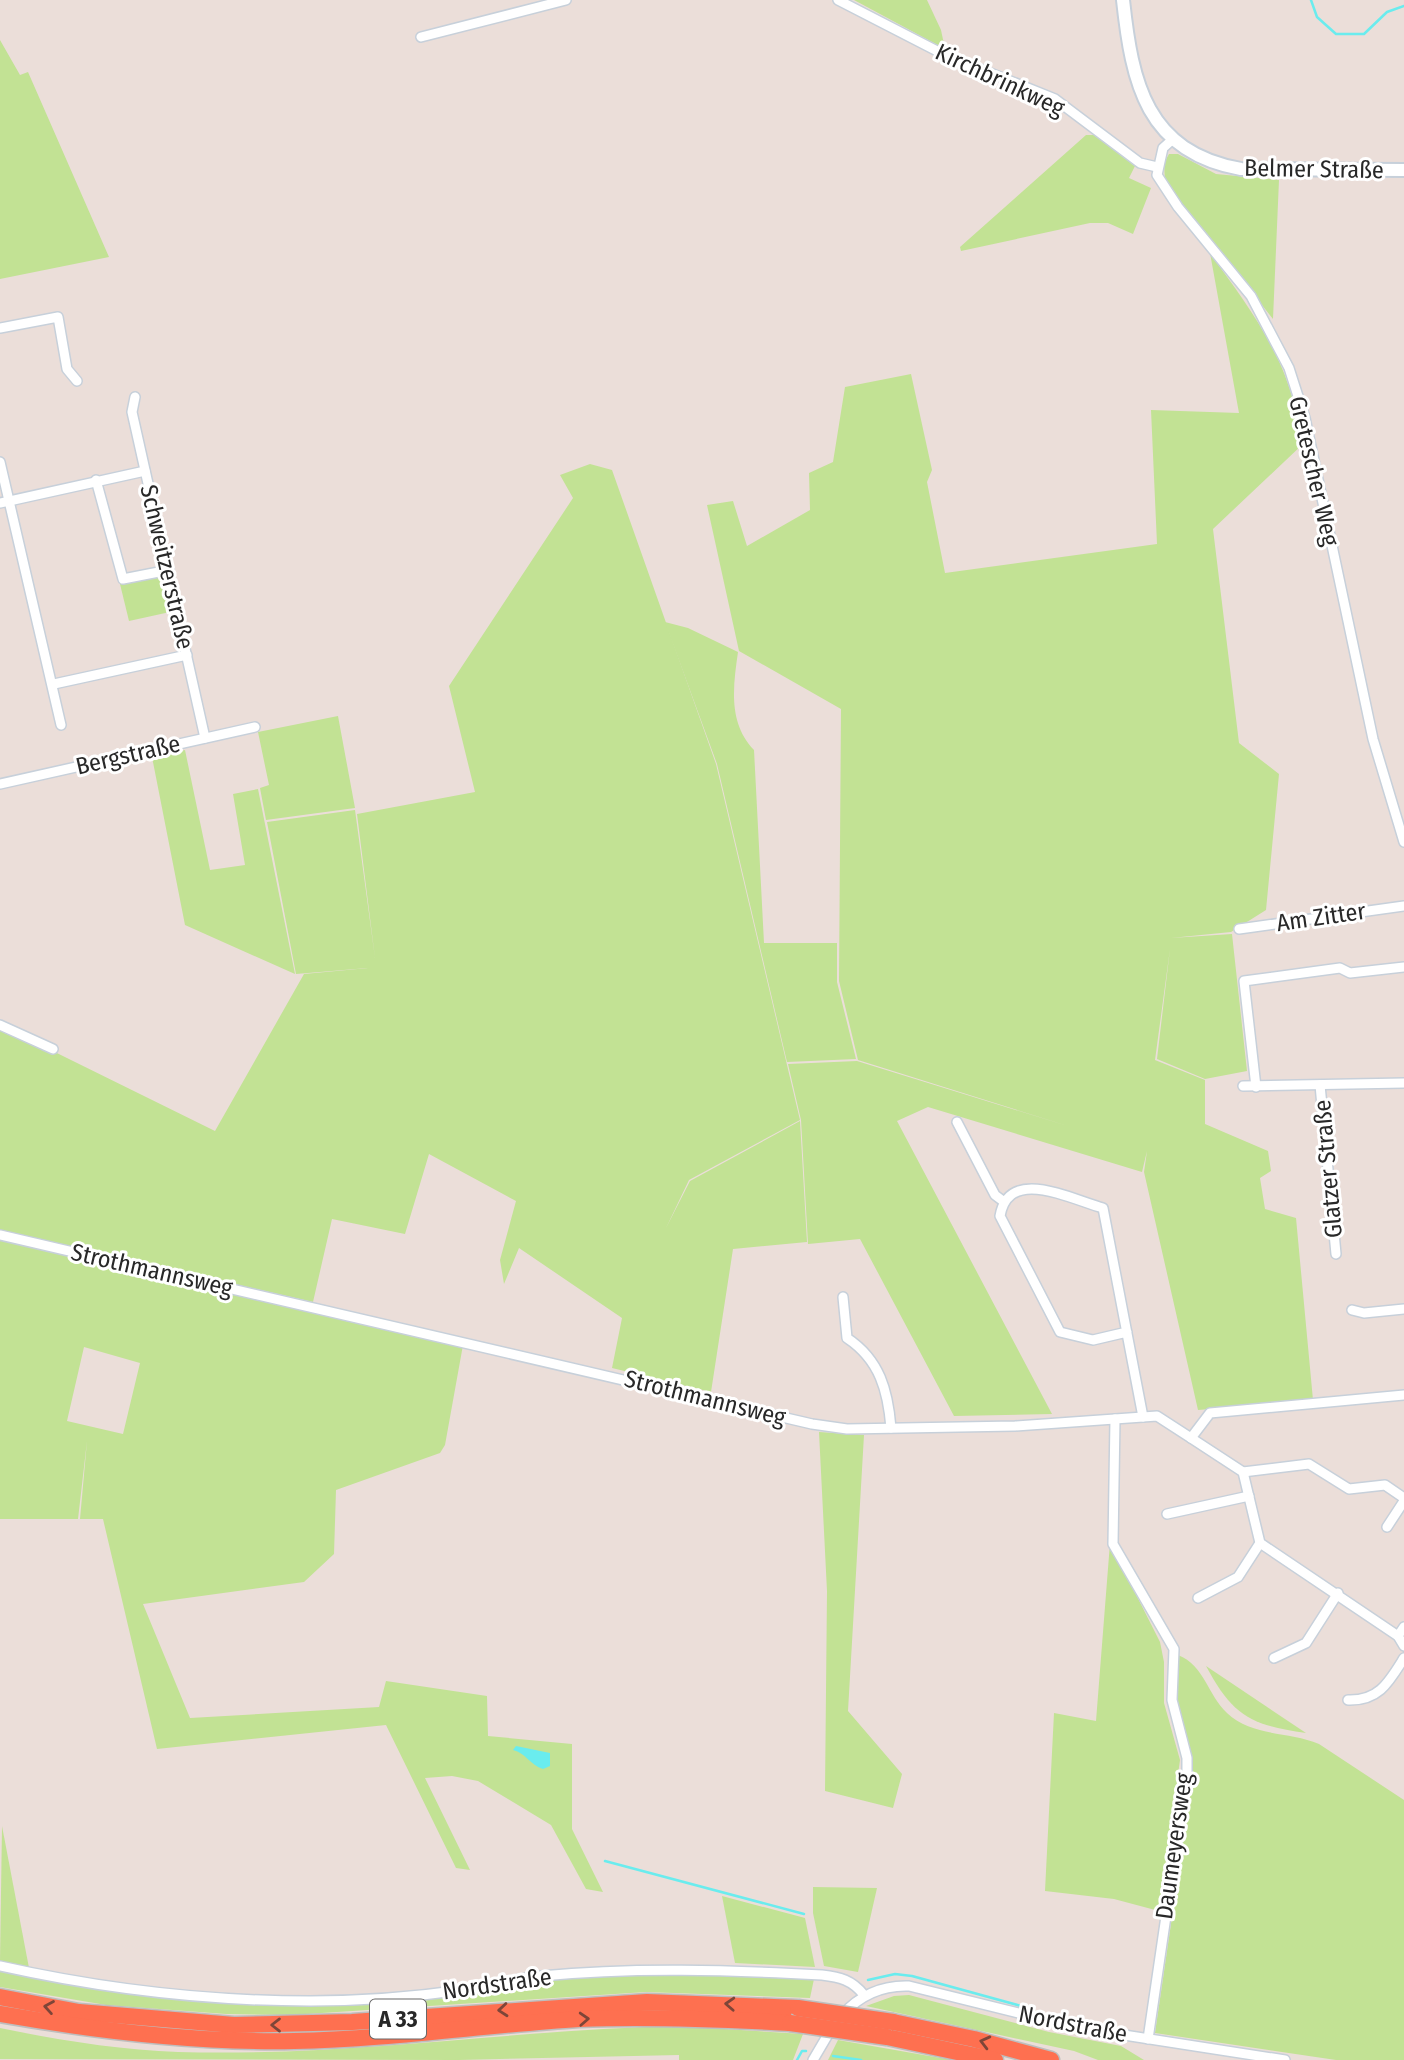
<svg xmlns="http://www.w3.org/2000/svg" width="1404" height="2060" viewBox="0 0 1404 2060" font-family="'Fira Sans Condensed',sans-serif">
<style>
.green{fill:#c2e294;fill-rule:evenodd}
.water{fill:#6aecee}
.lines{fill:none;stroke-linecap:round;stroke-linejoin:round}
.stream{stroke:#6aecee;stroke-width:2.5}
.street-casing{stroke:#c7d0da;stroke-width:12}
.secondary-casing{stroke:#c7d0da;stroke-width:16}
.highway-casing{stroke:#bebebe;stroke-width:19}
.street{stroke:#fff;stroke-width:9}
.secondary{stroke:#fff;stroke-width:12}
.highway{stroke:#fe7050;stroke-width:16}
.highway-bridge-casing{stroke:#bebebe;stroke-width:19;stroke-linecap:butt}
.highway-bridge{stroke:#fe7050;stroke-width:16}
.oneway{stroke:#7e4538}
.labels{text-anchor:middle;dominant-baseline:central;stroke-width:6;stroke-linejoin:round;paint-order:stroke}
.shield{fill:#fff;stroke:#686868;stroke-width:2}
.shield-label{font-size:23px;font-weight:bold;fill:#282828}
.street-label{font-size:24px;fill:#282828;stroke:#fff}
</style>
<rect width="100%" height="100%" fill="#ebded9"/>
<!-- green -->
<g class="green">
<polygon points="854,0 927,0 941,30 945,49"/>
<polygon points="0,40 20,75 28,72 109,257 0,279"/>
<polygon points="1086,135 1097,135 1135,166 1129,178 1151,188 1133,234 1108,223 1090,223 961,251 960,247"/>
<polygon points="1169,154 1178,154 1216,174 1279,180 1273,319 1165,182 1164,163"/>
<path d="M1210,253c29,41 62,83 78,131 7,19 11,39 16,59l-91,86 26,214 40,31 -13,136 -35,22 -60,6 61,-4 15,137 -42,8 -48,-20 13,-110 -15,111 50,20v44l63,27 3,20 -11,7 5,31 31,9 17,182 -115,10 -54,-238 3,-21 -5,21 -214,-65 -31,14 155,293 -98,2 -94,-177 -52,5 -7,-124 -13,-56 69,-3 214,66 -213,-67 -19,-79 2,-272 -102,-58 -32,-146 26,-4 14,45 63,-36 -1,-37 24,-11 12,-75 66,-13 21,96 -5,12 18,91 212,-29 -6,-134 88,3z"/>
<polygon points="590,464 612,470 716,764 800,1120 689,1180 666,1228 690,1181 800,1121 807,1242 733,1249 711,1392 612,1368 622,1318 519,1248 504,1284 500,1260 516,1201 429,1154 405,1234 332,1219 313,1302 0,1231 0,1025 215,1131 304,974 368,968 296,974 267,822 355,810 375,958 357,814 475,792 449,686 573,498 560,475"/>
<polygon points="163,575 170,612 129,621 120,584"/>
<path d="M665,622l23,6 50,24c-5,35 -10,71 16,98l10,193h73v39l19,77 -69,3 -70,-298z"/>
<polygon points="338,716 355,808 266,820 260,788 269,785 258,732"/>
<polygon points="185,750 210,870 245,865 233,794 258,789 295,974 185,925 152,757"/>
<path d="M0,1240l463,105 -18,100 -5,8 -104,37 -2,64 -30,28 -161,22 47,114 189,-11 7,-26 101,15 1,40 84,8v85l31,63 -17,-3 -35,-64 -73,-44 -26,-5 -27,2 45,92 -14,-2 -70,-143 -229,24 -54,-230h-23l7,-78 -9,78h-78zM84,1347l56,16 -17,71 -56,-13z"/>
<polygon points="819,1432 864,1435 848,1711 902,1774 893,1808 825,1791 827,1591"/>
<polygon points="1110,1543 1160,1642 1164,1662 1164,1703 1180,1760 1159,1911 1114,1899 1045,1891 1054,1713 1096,1721"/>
<path d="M1178,1655c27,11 29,39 49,58 25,24 62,18 92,31l85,56v260h-68l-181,-27 38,-259 -2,-19 -14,-57z"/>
<path d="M1206,1666l100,67c-56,-8 -73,-17 -100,-67z"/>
<polygon points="2,1826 29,1968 0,1961"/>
<polygon points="813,1887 877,1888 858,1972 824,1966 813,1913"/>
<polygon points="722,1896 805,1918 815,1967 735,1963"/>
<path d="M0,1970c103,22 209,38 314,35 94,-1 186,-22 279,-29 73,-6 148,-1 221,3l-4,19 -164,-6 -355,23 -65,-1 -120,-9 -106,-18z"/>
<polygon points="909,1995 1049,2032 1121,2046 1144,2060 1098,2060 1074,2051 866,2006 894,1996"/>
<path d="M676,2026l127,8 -10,26h-114v-5l-221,5 -458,-1v-31c58,12 120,22 178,24 167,5 332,-22 498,-26z"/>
<polygon points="838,2040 952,2060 828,2060"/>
</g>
<!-- water -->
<path class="water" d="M516,1746l34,7v13l-7,3c-13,-4 -17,-16 -30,-19z"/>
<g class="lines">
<!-- stream -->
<g class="stream">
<polyline points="1311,0 1317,17 1336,34 1364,34 1387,12 1404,6"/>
<polyline points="605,1861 804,1914"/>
<polyline points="868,1980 895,1974 912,1976 1032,2009"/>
<polyline points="833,2056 861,2060"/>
<polyline points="797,2060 802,2051 806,2051"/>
</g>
<!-- street casing -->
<g class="street-casing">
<g id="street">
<polyline points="838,0 943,54 1055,99 1140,163 1157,167"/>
<polyline points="421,37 566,0"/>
<polyline points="1173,139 1163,148 1157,175 1178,207 1251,296 1289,368 1305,418 1373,739 1404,842"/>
<polyline points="0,328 58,317 67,369 77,381"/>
<polyline points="135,397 132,412 205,738"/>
<polyline points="0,462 61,725"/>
<polyline points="96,480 123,579 169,570"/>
<polyline points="0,503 145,471"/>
<polyline points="54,684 187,655"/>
<polyline points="0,784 255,727"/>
<polyline points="1239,929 1404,906"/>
<polyline points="0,1025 53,1049"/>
<polyline points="1320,1085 1336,1254"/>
<polyline points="1243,1086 1404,1083"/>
<polyline points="1256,1087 1244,981 1340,968 1350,973 1404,967"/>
<polyline points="957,1122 995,1195 1003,1201"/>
<polyline points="0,1235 812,1424 847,1429 1015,1426 1157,1416 1191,1438 1210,1413 1404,1395"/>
<path d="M843,1297l4,41c33,22 41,53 44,90"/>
<polyline points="1352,1310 1364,1313 1404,1309"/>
<path d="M1127,1332l-34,8 -33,-8 -60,-116c9,-50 70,-17 103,-8l40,209"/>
<polyline points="1115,1419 1113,1544 1174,1649 1172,1700 1187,1758 1187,1773 1148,2039"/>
<polyline points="1191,1438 1243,1472 1260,1543 1398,1636 1404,1646"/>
<polyline points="1243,1472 1309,1464 1349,1489 1385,1485 1404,1498"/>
<polyline points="1167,1514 1249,1496"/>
<polyline points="1387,1527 1404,1501"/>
<polyline points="1198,1598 1238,1577 1260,1543"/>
<polyline points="1398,1636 1404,1627"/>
<polyline points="1274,1658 1306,1643 1338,1593"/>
<path d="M1348,1700c31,1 41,-18 56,-42"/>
<path d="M0,1966c103,23 204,35 310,35 51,0 103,-4 153,-11 26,-4 52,-11 78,-14 94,-9 187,-6 281,-1 18,2 30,5 42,20"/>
<path d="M842,2015c18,-20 39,-30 67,-29l170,42 206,32"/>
<polyline points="813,2060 833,2026"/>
</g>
</g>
<!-- secondary casing -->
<g class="secondary-casing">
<path id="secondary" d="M1123,0c9,83 23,152 118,169l163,1"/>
</g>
<!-- highway casing -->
<g class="highway-casing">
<g id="highway">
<polyline points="0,1997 79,2012 234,2025 352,2022 647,2002 798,2008"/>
<path d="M0,2014c97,17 195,29 294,27 96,-2 190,-16 285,-22 71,-3 141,0 211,4"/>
<polyline points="893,2022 974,2039 1051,2060"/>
<polyline points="887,2037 995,2060"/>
</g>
</g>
<!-- street -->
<use href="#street" class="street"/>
<!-- secondary -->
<use href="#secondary" class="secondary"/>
<!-- highway -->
<use href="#highway" class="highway"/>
<!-- highway-bridge casing -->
<g class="highway-bridge-casing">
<g id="highway-bridge">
<polyline points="798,2008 893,2022"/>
<polyline points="790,2023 887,2037"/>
</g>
</g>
<!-- highway-bridge -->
<use href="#highway-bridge" class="highway-bridge"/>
</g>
<!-- one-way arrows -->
<defs><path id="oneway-chevron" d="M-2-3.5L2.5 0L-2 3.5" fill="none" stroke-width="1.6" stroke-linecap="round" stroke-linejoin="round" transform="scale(1.75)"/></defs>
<g class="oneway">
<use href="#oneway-chevron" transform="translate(730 2004) rotate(-177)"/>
<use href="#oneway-chevron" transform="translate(49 2007) rotate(-170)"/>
<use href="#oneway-chevron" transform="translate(503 2010) rotate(175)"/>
<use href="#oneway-chevron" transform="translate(584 2019) rotate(-3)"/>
<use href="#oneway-chevron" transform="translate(276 2025) rotate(-180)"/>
<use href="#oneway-chevron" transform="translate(985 2042) rotate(-166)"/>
</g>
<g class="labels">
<!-- shield labels -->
<rect class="shield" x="370" y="1999.5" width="56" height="39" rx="5"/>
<g class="shield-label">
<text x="398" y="2019">A 33</text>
</g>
<!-- street labels -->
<g class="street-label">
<text transform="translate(1000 80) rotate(25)">Kirchbrinkweg</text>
<text transform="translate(1314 169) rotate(1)">Belmer Straße</text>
<text transform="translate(1314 471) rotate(77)">Gretescher Weg</text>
<text transform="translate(167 567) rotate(77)">Schweitzerstraße</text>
<text transform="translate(128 755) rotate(-13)">Bergstraße</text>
<text transform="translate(1321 917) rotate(-8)">Am Zitter</text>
<text transform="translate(1328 1169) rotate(-95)">Glatzer Straße</text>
<text transform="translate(152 1270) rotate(13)">Strothmannsweg</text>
<text transform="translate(705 1398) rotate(14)">Strothmannsweg</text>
<text transform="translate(1174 1846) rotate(-82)">Daumeyersweg</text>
<text transform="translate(497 1984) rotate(-8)">Nordstraße</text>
<text transform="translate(1073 2024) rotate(11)">Nordstraße</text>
</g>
</g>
</svg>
